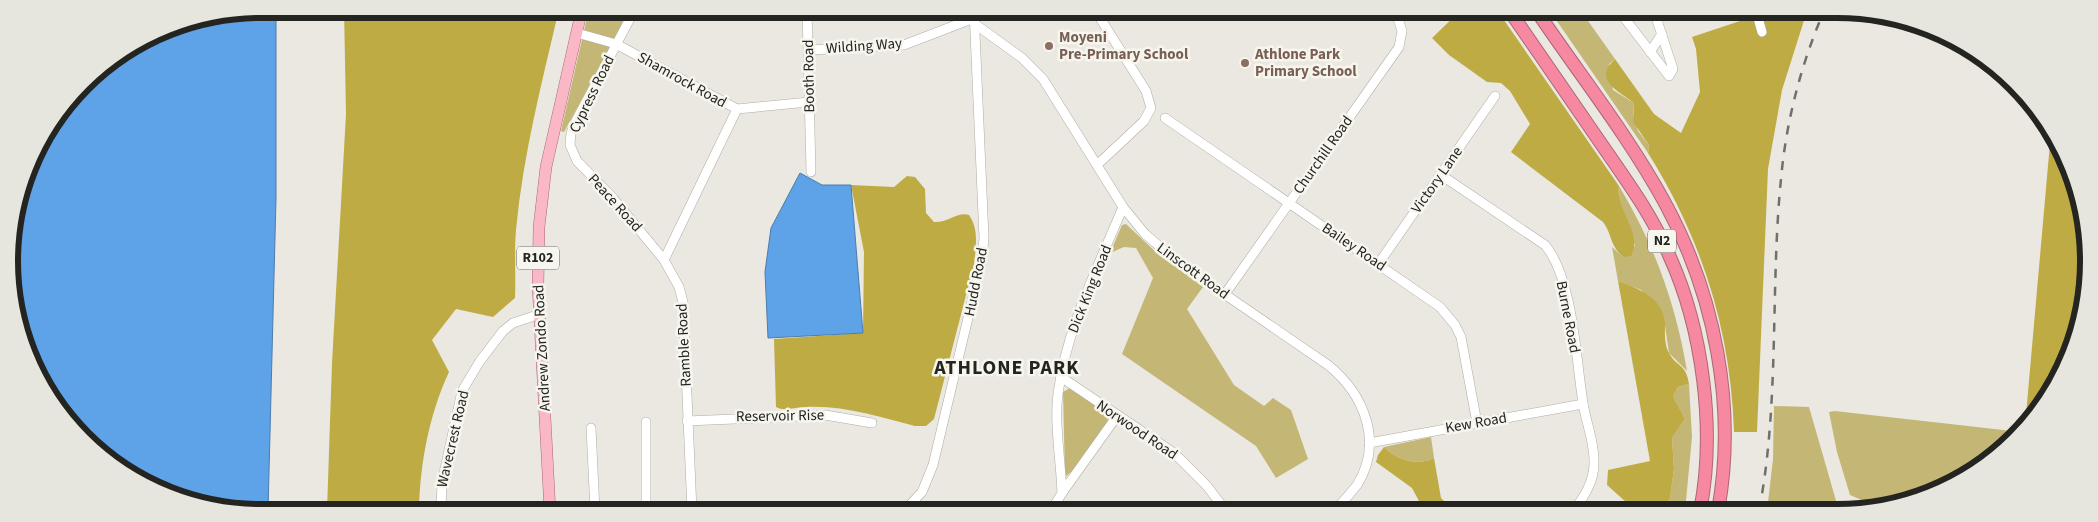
<svg xmlns="http://www.w3.org/2000/svg" width="2098" height="522" viewBox="0 0 2098 522" font-family="'Source Sans 3',sans-serif">
<style>
.green{fill:#c4b775}
.forest{fill:#bfab44}
.water{fill:#5ea2e8;stroke:#4d7cac}
.lines{fill:none;stroke-linecap:round;stroke-linejoin:round}
.minor-casing{stroke:#aeada6;stroke-width:10}
.major-casing{stroke:#ac6674;stroke-width:12}
.highway-casing{stroke:#ac6674;stroke-width:14}
.minor{stroke:#fff;stroke-width:9}
.major{stroke:#fab8c7;stroke-width:11}
.highway{stroke:#f689a1;stroke-width:12}
.rail{stroke:#70706b;stroke-width:2.5;stroke-dasharray:9 9;stroke-linecap:butt}
.education-dot{fill:#8d6e63;stroke:#f7f6ee;stroke-width:2}
.labels{text-anchor:middle;dominant-baseline:central;stroke-width:5;stroke-linejoin:round;paint-order:stroke}
.shield{fill:#f7f6ee;stroke:#63635e;stroke-width:1}
.shield-label{font-size:14px;font-weight:bold;fill:#242421}
.education-label{font-size:15px;font-weight:bold;fill:#785e54;stroke:#f7f6ee;text-anchor:start}
.street-label{font-size:15px;fill:#242421;stroke:#f7f6ee}
.district-label{font-size:20px;font-weight:bold;letter-spacing:1px;fill:#242421;stroke:#f7f6ee}
.rim{fill:none;stroke:#242421;stroke-width:6}
</style>
<rect width="100%" height="100%" fill="#eae8e1"/>
<!-- green -->
<g class="green">
<polygon points="589,9 631,9 564,132 561,131"/>
<polygon points="1550,11 1561,11 1564,13 1581,11 1615,59 1609,64 1613,90 1634,103 1633,116 1638,131 1649,145 1648,153"/>
<path d="M1619,186c35,58 57,118 68,185l-18,-18 -5,-34 -23,-29 -23,-9 -6,-34 11,10 12,-11c-4,-20 -19,-39 -16,-60z"/>
<polygon points="1126,224 1160,256 1203,287 1187,309 1234,385 1264,406 1273,398 1291,410 1308,459 1276,478 1256,446 1122,354 1153,278 1136,248 1124,247 1110,253 1122,225"/>
<polygon points="1689,384 1692,437 1685,511 1664,511 1670,498 1674,469 1672,438 1685,419 1673,396 1678,387"/>
<polygon points="1070,388 1107,414 1108,421 1078,466 1065,477 1063,392"/>
<polygon points="1774,406 1809,407 1839,511 1767,511 1773,459"/>
<polygon points="1835,411 2012,431 2021,432 2015,440 1948,487 1880,508 1850,495 1837,452 1829,412"/>
<path d="M1431,437l3,21c-17,8 -36,3 -50,-11z"/>
</g>
<!-- forest -->
<g class="forest">
<path d="M344,9h215c-17,73 -36,146 -43,221 -2,22 0,46 -1,68l-22,19 -37,-8 -24,31 17,32c-20,43 -29,92 -30,139h-92l5,-148 14,-249z"/>
<path d="M1461,10h36l122,176c-4,24 25,48 12,70l-8,1c-14,-13 -10,-21 -20,-35l-92,-70 19,-28 -20,-33 -9,-8 -14,-1 -38,-27 -17,-17z"/>
<path d="M1758,11h49l-25,79 -14,79 -11,263h-23c-3,-101 -32,-193 -86,-279l1,-8 -16,-23 1,-19c-15,-12 -42,-23 -19,-44l39,55 27,19 19,-41 -4,-43 -4,-12 57,-19z"/>
<polygon points="2031,102 2037,108 2081,196 2087,294 2063,373 2025,426 2050,143 2029,112"/>
<path d="M907,176l8,1 10,12 1,24 8,9c13,1 24,-11 35,-7 10,14 7,32 5,49l-40,155 -8,7h-11c-35,-9 -72,-21 -109,-19 -10,0 -22,5 -30,0l-2,-68 89,-6 1,-81 -13,-67 43,2z"/>
<path d="M1618,281c21,8 44,16 47,41 0,10 -1,22 4,31 8,15 17,10 20,31l-11,3 -5,9 12,23 -13,19 2,31 -4,29 -6,13h-28l-29,-26 1,-15 42,-9z"/>
<path d="M1384,447c14,14 33,19 50,11l7,40 13,13h-18l-17,-10 -7,-13 -36,-26 2,-7z"/>
</g>
<!-- water -->
<g class="water">
<polygon points="261,9 276,9 276,198 268,511 228,511 135,479 61,415 22,342 9,244 35,150 94,72 165,28"/>
<polygon points="800,173 822,185 851,185 863,333 768,338 765,272 771,228"/>
</g>
<g class="lines">
<!-- minor casing -->
<g class="minor-casing">
<g id="minor">
<polyline points="635,9 576,121 571,133 570,145 577,161 613,198 664,260"/>
<polyline points="807,9 811,172"/>
<polyline points="1095,10 1146,91 1151,108 1144,121 1097,165"/>
<polyline points="1619,11 1669,76 1673,69 1654,11"/>
<polyline points="1756,11 1762,32"/>
<path d="M975,24l47,34 21,21 80,128 22,27 34,29 149,102c36,29 56,77 29,120 -7,9 -15,18 -23,26"/>
<polyline points="577,33 616,44 737,109 809,102"/>
<polyline points="810,50 904,45 974,18"/>
<polyline points="1650,52 1662,34"/>
<polyline points="1165,118 1440,307 1455,325 1461,337 1477,423"/>
<path d="M1441,175l104,70c28,33 31,115 38,158 3,20 12,40 11,60 0,19 -10,34 -21,48"/>
<polyline points="1379,263 1495,96"/>
<polyline points="1225,294 1399,47 1402,31 1395,10"/>
<polyline points="1061,377 1174,453 1207,486 1226,511"/>
<polyline points="687,421 825,415 872,423"/>
<polyline points="646,422 646,511"/>
<polyline points="591,428 595,511"/>
<polyline points="1369,443 1583,404"/>
<path d="M1062,493c-1,-30 -8,-71 -4,-99 8,-65 40,-127 65,-187"/>
<polyline points="1056,503 1068,511"/>
<polyline points="441,511 442,482 462,391 480,361 503,331 513,323 540,314"/>
<polyline points="692,511 683,302 679,287 664,260 737,109"/>
<polyline points="904,511 922,492 933,465 982,259 984,238 974,10"/>
<polyline points="1051,511 1062,493 1117,416"/>
</g>
</g>
<!-- major casing -->
<g class="major-casing">
<polyline id="major" points="550,511 538,286 539,227 546,167 582,9"/>
</g>
<!-- highway casing -->
<g class="highway-casing">
<g id="highway">
<path d="M1509,10c31,45 62,90 93,135 24,35 50,70 67,110 34,74 47,176 31,256"/>
<path d="M1536,10c43,64 92,125 129,193 50,92 72,204 53,308"/>
</g>
</g>
<!-- minor -->
<use href="#minor" class="minor"/>
<!-- major -->
<use href="#major" class="major"/>
<!-- highway -->
<use href="#highway" class="highway"/>
<!-- rail -->
<path class="rail" d="M1759,511c21,-109 11,-222 22,-332 5,-57 20,-115 43,-168"/>
</g>
<!-- markers -->
<g class="education-dot">
<circle cx="1049" cy="46" r="5"/>
<circle cx="1245" cy="63" r="5"/>
</g>
<g class="labels">
<!-- shield labels -->
<g class="shield">
<rect x="1648" y="229.5" width="28" height="23" rx="4"/>
<rect x="517" y="246.5" width="42" height="23" rx="4"/>
</g>
<g class="shield-label">
<text x="1662" y="241">N2</text>
<text x="538" y="258">R102</text>
</g>
<!-- education labels -->
<g class="education-label">
<text x="1059" y="37">Moyeni<tspan x="1059" dy="17">Pre-Primary School</tspan></text>
<text x="1255" y="54">Athlone Park<tspan x="1255" dy="17">Primary School</tspan></text>
</g>
<!-- street labels -->
<g class="street-label">
<text transform="translate(864 46) rotate(-4)">Wilding Way</text>
<text transform="translate(809 76) rotate(-91)">Booth Road</text>
<text transform="translate(682 80) rotate(29)">Shamrock Road</text>
<text transform="translate(592 94) rotate(-64)">Cypress Road</text>
<text transform="translate(1323 155) rotate(-55)">Churchill Road</text>
<text transform="translate(1437 180) rotate(-55)">Victory Lane</text>
<text transform="translate(615 203) rotate(48)">Peace Road</text>
<text transform="translate(1354 247) rotate(34)">Bailey Road</text>
<text transform="translate(1193 271) rotate(36)">Linscott Road</text>
<text transform="translate(976 282) rotate(-79)">Hudd Road</text>
<text transform="translate(1090 289) rotate(-68)">Dick King Road</text>
<text transform="translate(1568 317) rotate(79)">Burne Road</text>
<text transform="translate(684 345) rotate(-93)">Ramble Road</text>
<text transform="translate(542 348) rotate(-93)">Andrew Zondo Road</text>
<text transform="translate(780 416) rotate(-1)">Reservoir Rise</text>
<text transform="translate(1476 423) rotate(-10)">Kew Road</text>
<text transform="translate(1137 430) rotate(34)">Norwood Road</text>
<text transform="translate(453 439) rotate(-77)">Wavecrest Road</text>
</g>
<!-- district labels -->
<g class="district-label">
<text x="1007" y="368">ATHLONE PARK</text>
</g>
</g>
<!-- crop -->
<path d="M0 0H2098V522H0ZM261 18H1837A243 243 0 0 1 2080 261V261A243 243 0 0 1 1837 504H261A243 243 0 0 1 18 261V261A243 243 0 0 1 261 18Z" fill="#e6e5de" fill-rule="evenodd"/>
<path class="rim" d="M261 18H1837A243 243 0 0 1 2080 261V261A243 243 0 0 1 1837 504H261A243 243 0 0 1 18 261V261A243 243 0 0 1 261 18Z"/>
</svg>
